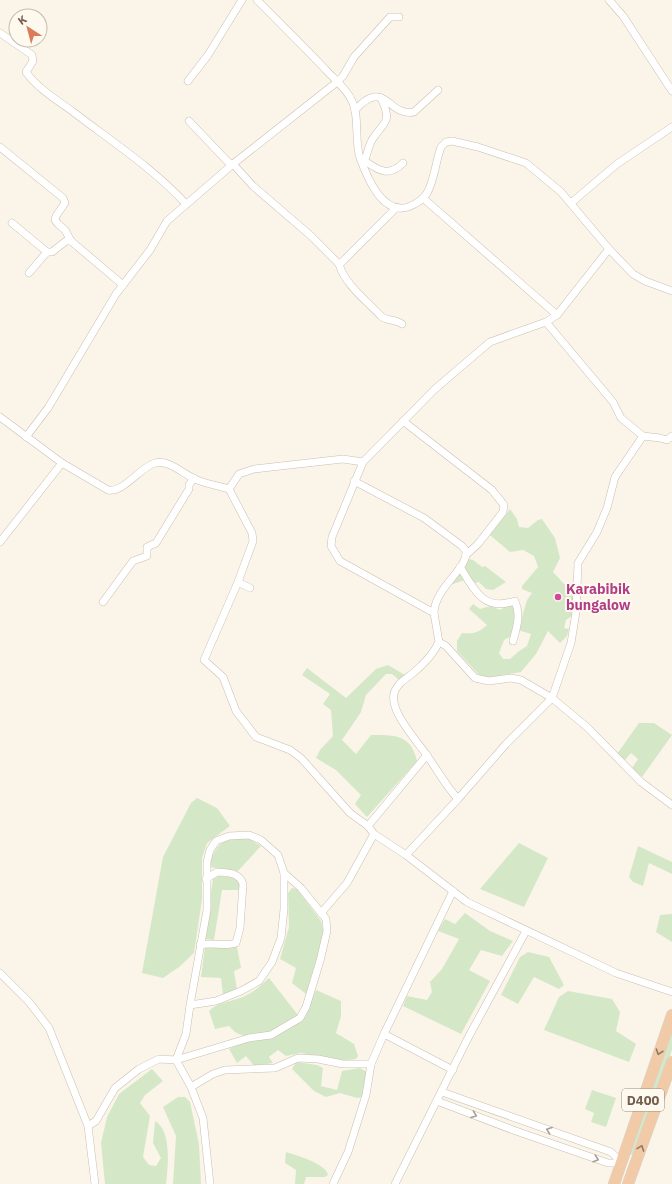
<svg xmlns="http://www.w3.org/2000/svg" width="672" height="1184" viewBox="0 0 672 1184" font-family="'IBM Plex Sans',sans-serif">
<style>
.green{fill:#d4e8c8}
.lines{fill:none;stroke-linecap:round;stroke-linejoin:round}
.minor-casing{stroke:#ccbdb0;stroke-width:8}
.trunk-casing{stroke:#d8d2ce;stroke-width:12}
.minor{stroke:#fff;stroke-width:7}
.trunk{stroke:#f1cba7;stroke-width:11}
.oneway{stroke:#927865}
.oneway2{stroke:#ab9e95}
.hotel-dot{fill:#d1479c;stroke:#fef9ef;stroke-width:1.5}
.labels{text-anchor:middle;dominant-baseline:central;stroke-width:4;stroke-linejoin:round;paint-order:stroke}
.shield{fill:#fef9ef;stroke:#9d8c7f;stroke-width:1}
.shield-label{font-size:13px;font-weight:bold;fill:#735d4f}
.hotel-label{font-size:14px;font-weight:bold;fill:#b23c85;stroke:#fef9ef;text-anchor:start}
</style>
<rect width="100%" height="100%" fill="#fbf5e9"/>
<!-- green -->
<g class="green">
<path d="M510,509l7,10 2,8 9,1 10,-8 4,-1 13,19 5,20 -7,14 14,15 5,2 2,9 -2,18 -6,4 -2,8 5,1 -2,7 -7,7 -12,-12 -12,23 -15,18 -36,6 -6,-3 -22,-24v-10l5,-8c12,1 16,0 25,-8l-18,-16 4,-5 7,5 11,-3 9,4 8,-5 5,-1 4,14 -7,19 -6,3 -5,13 4,6h7l9,-8 8,-5 4,-12 -13,-4 9,-30 5,-7 -10,-4v-3l16,-19 -4,-11 -11,-6 -13,2 -20,-17z"/>
<polygon points="469,559 473,560 482,567 485,566 506,582 493,590 486,589 479,582 475,583 471,578 453,584 453,582"/>
<path d="M388,665l17,10 -6,5 -7,-6h-6l-20,21 -5,17 -19,28 14,14 15,-19c23,0 40,-1 46,26l-50,56 -12,-13 6,-9 -25,-25 -20,-12 4,-8 13,-14 -2,-26 -8,-6 7,-10 -28,-19 5,-7 39,30 30,-29z"/>
<polygon points="639,723 654,723 672,735 642,777 632,768 638,759 631,753 625,760 617,754"/>
<polygon points="197,798 217,808 230,826 207,843 202,858 202,899 194,953 179,967 163,978 142,973 163,857 191,803"/>
<path d="M248,838l13,8 -23,25 -29,-4c7,-25 13,-28 39,-29z"/>
<polygon points="519,843 548,858 524,907 480,889"/>
<polygon points="638,846 672,862 672,874 649,863 643,886 633,882 629,877"/>
<polygon points="218,876 237,878 239,881 241,890 222,890 214,940 204,939 213,879"/>
<polygon points="292,888 297,889 321,921 324,933 306,994 292,983 296,968 280,959 289,927 288,893"/>
<polygon points="465,913 490,931 513,941 502,956 481,950 469,970 490,981 461,1034 403,1006 407,996 427,1000 432,992 430,982 442,969 459,939 438,931 445,919 455,924"/>
<polygon points="672,914 672,942 656,932 660,915"/>
<polygon points="205,947 237,947 241,968 234,971 237,990 223,995 221,978 201,977"/>
<polygon points="528,952 549,957 564,985 559,989 534,977 518,1004 501,995 520,957"/>
<path d="M269,978l29,37c-15,9 -40,27 -59,19 -4,-1 -7,-5 -10,-8l-14,3 -6,-18c9,-9 20,-9 31,-13 12,-4 20,-12 29,-20z"/>
<polygon points="316,990 341,1001 341,1016 336,1033 354,1044 358,1056 356,1059 341,1061 301,1053 286,1056 278,1050 269,1057 273,1063 254,1066 246,1056 237,1063 229,1049 244,1041 285,1029 305,1017"/>
<polygon points="568,991 612,999 620,1012 616,1031 636,1044 629,1062 544,1030 559,997"/>
<polygon points="672,1031 672,1050 635,1156 629,1154"/>
<polygon points="296,1062 317,1065 323,1068 321,1086 337,1090 342,1071 360,1068 367,1072 362,1097 357,1098 340,1093 326,1097 314,1091 292,1069"/>
<path d="M152,1069l11,12 -18,14 -5,8 10,13 -7,41 6,8 7,1 5,-8 -8,-15 2,-22c17,9 13,47 11,63h-61l-4,-41 6,-26 12,-23z"/>
<polygon points="592,1090 616,1098 606,1127 591,1122 594,1113 585,1109"/>
<polygon points="178,1097 185,1097 190,1102 199,1144 201,1184 173,1184 176,1136 163,1107"/>
<path d="M286,1152c10,3 41,12 42,23l-3,2h-19l-2,7h-9l1,-14 -11,-7z"/>
</g>
<g class="lines">
<!-- minor casing -->
<g class="minor-casing">
<g id="minor">
<path d="M257,0c23,23 46,46 68,69 9,10 22,20 27,32 8,16 2,38 8,57 7,19 22,57 48,49 8,-3 15,-7 19,-14 7,-11 9,-33 14,-46l5,-5 6,-1 26,6 48,16 35,29 48,57 24,25 12,7 27,10"/>
<polyline points="609,0 623,16 672,91"/>
<path d="M0,33l32,22 1,6 -7,11c11,16 31,28 46,39 39,30 81,57 114,93"/>
<polyline points="188,81 208,55 242,0"/>
<path d="M355,110c31,-33 32,7 59,2l24,-22"/>
<polyline points="189,121 228,162 233,164 253,186 310,235 339,264 342,262 396,208"/>
<polyline points="0,147 63,198 65,203 56,216 55,220 58,224 65,230 71,241 123,285"/>
<path d="M365,161c14,10 24,16 38,2"/>
<path d="M363,164c4,-8 5,-17 9,-24 12,-19 21,-17 9,-42"/>
<polyline points="423,198 557,315"/>
<polyline points="571,203 617,164 672,127"/>
<polyline points="12,223 47,252 52,252 66,241 71,241"/>
<path d="M339,264c6,21 28,37 43,53 6,4 13,2 20,7"/>
<polyline points="29,273 47,252"/>
<polyline points="546,322 557,315 609,249"/>
<path d="M0,417l62,46 46,27c16,3 32,-23 47,-27 14,-4 29,12 42,17 10,4 22,6 32,9l10,-15 15,-5 89,-10 20,3 72,-73 55,-47 56,-20 67,80 8,16 22,18 17,2 7,2 5,-4"/>
<polyline points="403,421 492,490 504,505 503,512 478,544 466,555"/>
<polyline points="26,437 48,408 116,294 150,250 167,221 233,164 337,82 343,76 354,57 390,17 399,17"/>
<polyline points="363,462 332,537 331,546 340,561 434,613 439,642 446,646 475,678 489,681 511,678 521,680 552,698 587,727 641,782 672,805"/>
<path d="M354,481l70,37 38,28 4,5c2,18 -31,36 -32,62"/>
<polyline points="229,489 252,533 253,541 238,582 204,660 223,677 236,711 256,737 290,750 301,758 350,813 368,826"/>
<polyline points="0,542 62,463"/>
<path d="M460,567c15,23 23,45 55,34 6,14 2,25 -2,40"/>
<polyline points="238,582 250,588"/>
<polyline points="103,602 133,561 147,556 147,547 156,543 189,489 189,485 194,478"/>
<path d="M439,642c-6,13 -16,23 -27,32 -5,4 -11,7 -14,12 -17,19 20,55 30,71 10,14 18,29 30,42l48,-55 46,-46 19,-55 5,-31 2,-49 19,-31 10,-24 8,-31 28,-41"/>
<polyline points="427,755 368,826 374,834 406,855 467,902 616,973 672,992"/>
<polyline points="406,855 458,799"/>
<polyline points="321,913 347,883 374,834"/>
<path d="M200,945c12,-3 25,2 36,-2l4,-15 3,-44c-4,-12 -15,-11 -26,-12l-11,7"/>
<polyline points="0,973 29,1002 49,1028 88,1126 95,1184"/>
<polyline points="384,1034 453,1070"/>
<polyline points="191,1087 213,1074 225,1070 275,1068 298,1058 318,1059 343,1064 371,1064 384,1034 453,891"/>
<polyline points="442,1092 611,1152 622,1163"/>
<polyline points="437,1101 513,1130 608,1163 622,1163"/>
<polyline points="88,1126 96,1121 115,1088 139,1069 159,1059 176,1060 186,1034 190,1005 207,910 207,862 210,850 216,841 229,836 249,835 261,840 278,855 284,873 284,909 281,938 272,962 259,981 241,991 216,1001 190,1005"/>
<polyline points="210,1184 203,1118 191,1087 176,1060 249,1038 271,1035 300,1018 306,1007 320,961 327,931 326,919 301,888 284,873"/>
<polyline points="333,1184 348,1152 366,1095 371,1064"/>
<polyline points="395,1184 468,1038 526,931"/>
</g>
</g>
<!-- trunk casing -->
<g class="trunk-casing">
<g id="trunk">
<polyline points="614,1184 672,1015"/>
<polyline points="628,1184 672,1062"/>
</g>
</g>
<!-- minor -->
<use href="#minor" class="minor"/>
<!-- trunk -->
<use href="#trunk" class="trunk"/>
</g>
<!-- one-way arrows -->
<defs><path id="oneway-chevron" d="M-2-3.5L2.5 0L-2 3.5" fill="none" stroke-width="1.6" stroke-linecap="round" stroke-linejoin="round"/></defs>
<g class="oneway">
<use href="#oneway-chevron" transform="translate(659 1052) rotate(109)"/>
<use href="#oneway-chevron" transform="translate(641 1148) rotate(-70)"/>
</g>
<g class="oneway2">
<use href="#oneway-chevron" transform="translate(474 1115) rotate(21)"/>
<use href="#oneway-chevron" transform="translate(549 1130) rotate(-160)"/>
<use href="#oneway-chevron" transform="translate(596 1159) rotate(19)"/>
</g>
<!-- markers -->
<circle class="hotel-dot" cx="558" cy="597" r="4"/>
<g class="labels">
<!-- shield labels -->
<rect class="shield" x="622" y="1089" width="42" height="22" rx="3"/>
<g class="shield-label">
<text x="643" y="1100">D400</text>
</g>
<!-- hotel labels -->
<g class="hotel-label">
<text x="566" y="589">Karabibik<tspan x="566" dy="16">bungalow</tspan></text>
</g>
</g>
<!-- north arrow -->
<g transform="translate(28 28) rotate(324)"><circle r="19" fill="#fef9ef" stroke="#c6bbaf"/>
<path d="M0-3L7 15L0 10L-7 15Z" fill="#da7b59"/>
<text y="-6" font-size="11" font-weight="bold" text-anchor="middle" fill="#735d4f">K</text>
</g>
</svg>
